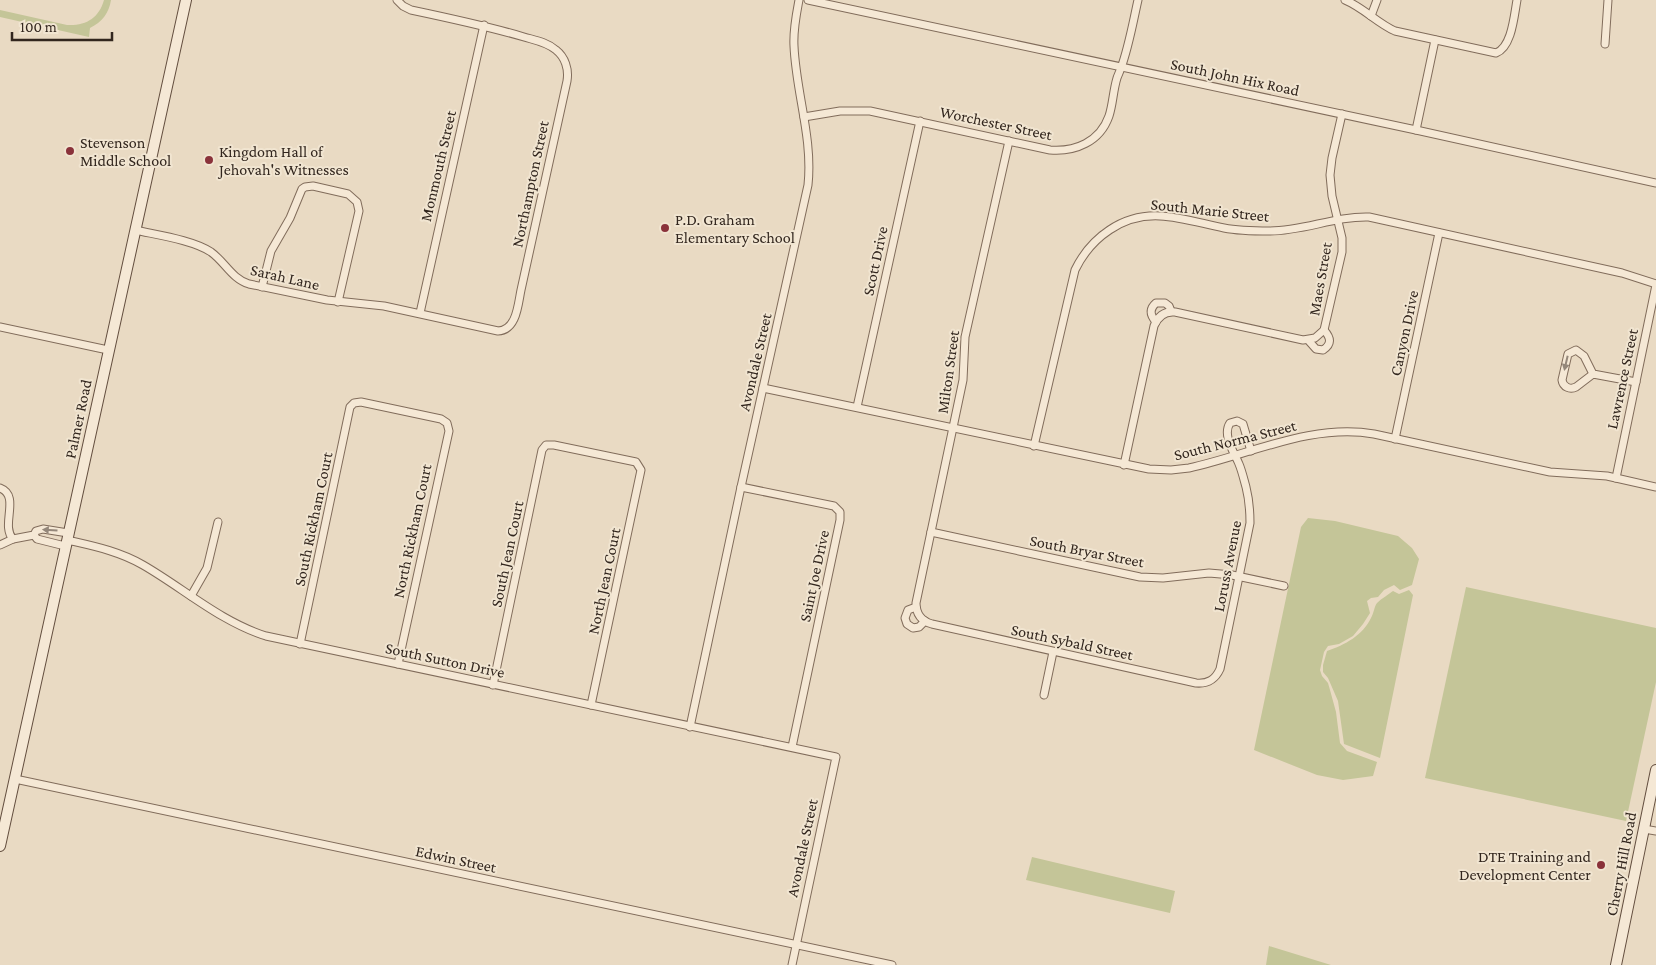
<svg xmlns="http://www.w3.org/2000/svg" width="1656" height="965" viewBox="0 0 1656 965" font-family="'Crimson Pro',serif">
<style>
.green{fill:#c4c598}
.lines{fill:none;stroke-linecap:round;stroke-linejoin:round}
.street-casing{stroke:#816c5b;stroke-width:9}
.secondary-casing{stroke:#634e3f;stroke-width:12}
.street{stroke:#f5e8d5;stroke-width:7}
.secondary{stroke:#f5e8d5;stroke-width:10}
.oneway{fill:#94877a}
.poi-dot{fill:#8a323a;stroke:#f1e5d1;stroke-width:2}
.labels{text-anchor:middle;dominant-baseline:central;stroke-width:4;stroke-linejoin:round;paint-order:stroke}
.street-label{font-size:16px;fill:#32261e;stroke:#f1e5d1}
.poi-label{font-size:16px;fill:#32261e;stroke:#f1e5d1;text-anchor:start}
</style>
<rect width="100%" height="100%" fill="#e9dac3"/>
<!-- green -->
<g class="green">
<path d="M104,0h7c-2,13 -9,22 -21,28l-1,9 -89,-20v-7l67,15c19,1 32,-7 37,-25z"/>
<polygon points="1308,518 1335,521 1398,536 1412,548 1419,559 1412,585 1400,590 1394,585 1384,590 1378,597 1371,598 1367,601 1370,613 1363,624 1353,636 1339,644 1328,646 1324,652 1320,670 1322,676 1328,683 1330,690 1336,712 1340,743 1347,751 1377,762 1373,776 1343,780 1317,775 1254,750 1301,527"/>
<polygon points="1466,587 1656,628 1656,682 1626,821 1425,778"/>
<path d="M1409,590l4,5 -33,163 -36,-14 -6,-43 -10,-23 -5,-6v-7l4,-14c18,-6 36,-16 44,-33 3,-5 3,-11 6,-15 5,-5 11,-8 16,-12l6,3z"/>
<polygon points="1032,857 1175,891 1170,913 1026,880"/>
<polygon points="1269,946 1331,965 1266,965"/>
</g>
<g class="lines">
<!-- street casing -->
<g class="street-casing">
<g id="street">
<polyline points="808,0 1416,130 1656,183"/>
<path d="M1345,0c19,8 32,23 50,31l101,22c16,-6 18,-37 21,-53"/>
<polyline points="1371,16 1377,0"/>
<polyline points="1605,44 1608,0"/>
<path d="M804,117l36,-6h30l180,39c25,2 50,-8 59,-34 4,-12 4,-25 8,-38 1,-3 3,-7 4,-10 8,-22 12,-46 17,-68"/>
<polyline points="1416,130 1435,40"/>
<path d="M1009,141l-44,196 -2,43 -47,223c0,11 5,18 16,21l264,59c12,1 19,-3 24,-14l30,-146c0,-12 -1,-24 -4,-36 -2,-7 -4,-16 -7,-23 -5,-12 -17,-29 -9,-41l7,-2 6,3 8,27"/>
<path d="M135,230c22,5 58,10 76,22 14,10 21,27 38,32l78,16 57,6 114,25c19,-1 20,-27 23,-41l46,-209c2,-12 -2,-24 -11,-31 -9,-8 -22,-10 -32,-13 -37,-11 -75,-19 -113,-27l-8,-4 -6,-6"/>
<polyline points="262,287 271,251 290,218 302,189 305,187 313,186 348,194 357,202 359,211 338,302"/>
<polyline points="420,313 484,25"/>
<path d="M1156,322c-6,-7 -7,-13 0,-19h9l4,3 2,5"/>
<polyline points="0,327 108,350"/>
<path d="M1308,340l8,9 7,1c9,-6 8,-12 1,-20"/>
<path d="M1593,374l-9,-18 -8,-6 -8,4 -6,26c1,7 8,10 14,7l17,-13 43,8"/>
<path d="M763,388l386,81 22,1 18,-2c60,-13 122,-45 185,-34l176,38 57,4 49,11"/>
<polyline points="857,407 920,121"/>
<polyline points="1395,439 1439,233"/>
<path d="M1034,446l41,-176c16,-33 48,-56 85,-54 22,1 43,8 64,12 15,3 31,3 46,3 34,0 65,-15 99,-14l253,56 34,11"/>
<path d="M1124,465l30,-139c4,-10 11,-15 21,-14l128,28 12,-2 9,-8 18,-78v-14l-10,-42 -2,-21 2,-17 10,-44"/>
<polyline points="1616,478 1656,285"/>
<polyline points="741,487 834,506 840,512 840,520 792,747"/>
<path d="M0,488c21,8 0,37 13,51"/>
<polyline points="931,532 1140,577 1163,578 1209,573 1232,575 1284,586"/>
<polyline points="34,535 37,539 65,546"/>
<path d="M67,540c26,6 52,11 76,25 40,23 78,57 123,71l570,121 -44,208"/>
<polyline points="0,545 13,539 34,535 36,531 43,529 68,533"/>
<polyline points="191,596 207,568 218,522"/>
<polyline points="916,607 908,610 905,618 907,624 913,628 919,627 925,621"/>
<polyline points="300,644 350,407 354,403 361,402 441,419 447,423 449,431 398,664"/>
<polyline points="493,685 542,450 546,445 554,445 636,462 641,470 591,705"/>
<polyline points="1044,695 1053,652"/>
<path d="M690,727l51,-240 67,-302c5,-47 -12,-92 -14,-139 -1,-16 2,-30 5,-46"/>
<polyline points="15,779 892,965"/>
<polyline points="1644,829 1656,831"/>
</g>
</g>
<!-- secondary casing -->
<g class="secondary-casing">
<g id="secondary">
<polyline points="0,846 186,0"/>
<polyline points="1616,965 1656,770"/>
</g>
</g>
<!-- street -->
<use href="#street" class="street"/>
<!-- secondary -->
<use href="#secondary" class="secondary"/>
</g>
<!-- one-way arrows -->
<defs><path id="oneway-solid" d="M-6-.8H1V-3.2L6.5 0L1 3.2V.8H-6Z" transform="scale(1.25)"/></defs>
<g class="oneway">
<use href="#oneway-solid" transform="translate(1566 363) rotate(103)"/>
<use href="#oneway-solid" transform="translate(50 530) rotate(-176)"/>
</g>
<!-- markers -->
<g class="poi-dot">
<circle cx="70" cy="151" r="5"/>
<circle cx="209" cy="160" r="5"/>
<circle cx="665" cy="228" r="5"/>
<circle cx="1601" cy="865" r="5"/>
</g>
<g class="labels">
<!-- street labels -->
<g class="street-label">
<text transform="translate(1235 77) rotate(12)">South John Hix Road</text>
<text transform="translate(996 123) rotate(12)">Worchester Street</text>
<text transform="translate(438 166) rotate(-77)">Monmouth Street</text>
<text transform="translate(530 184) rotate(-78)">Northampton Street</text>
<text transform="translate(1210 210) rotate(6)">South Marie Street</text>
<text transform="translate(875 261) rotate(-78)">Scott Drive</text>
<text transform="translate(285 277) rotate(13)">Sarah Lane</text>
<text transform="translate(1320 279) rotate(-80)">Maes Street</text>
<text transform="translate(1404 333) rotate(-78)">Canyon Drive</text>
<text transform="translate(755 362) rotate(-77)">Avondale Street</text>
<text transform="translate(948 372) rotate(-82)">Milton Street</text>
<text transform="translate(1622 379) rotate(-78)">Lawrence Street</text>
<text transform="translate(78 419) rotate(-78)">Palmer Road</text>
<text transform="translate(1235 440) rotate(-14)">South Norma Street</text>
<text transform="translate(313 519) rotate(-78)">South Rickham Court</text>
<text transform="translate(412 531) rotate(-78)">North Rickham Court</text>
<text transform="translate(1087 551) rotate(11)">South Bryar Street</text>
<text transform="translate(507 554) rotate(-78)">South Jean Court</text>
<text transform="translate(1227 566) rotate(-79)">Loruss Avenue</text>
<text transform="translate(814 576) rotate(-78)">Saint Joe Drive</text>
<text transform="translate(604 581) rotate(-78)">North Jean Court</text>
<text transform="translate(1072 642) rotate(12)">South Sybald Street</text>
<text transform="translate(445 660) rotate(12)">South Sutton Drive</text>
<text transform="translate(802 848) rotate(-78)">Avondale Street</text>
<text transform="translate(456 859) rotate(12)">Edwin Street</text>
<text transform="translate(1621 864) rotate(-79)">Cherry Hill Road</text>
</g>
<!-- poi labels -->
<g class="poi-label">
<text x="80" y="142">Stevenson<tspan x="80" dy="18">Middle School</tspan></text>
<text x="219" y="151">Kingdom Hall of<tspan x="219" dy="18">Jehovah's Witnesses</tspan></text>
<text x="675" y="219">P.D. Graham<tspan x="675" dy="18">Elementary School</tspan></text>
<text x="1591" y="856" text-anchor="end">DTE Training and<tspan x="1591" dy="18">Development Center</tspan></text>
</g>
</g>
<!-- scale -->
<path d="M12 32v8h100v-8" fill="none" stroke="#32261e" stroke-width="2.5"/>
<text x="20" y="32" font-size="15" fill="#32261e" stroke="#f1e5d1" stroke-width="4" paint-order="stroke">100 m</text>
</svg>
